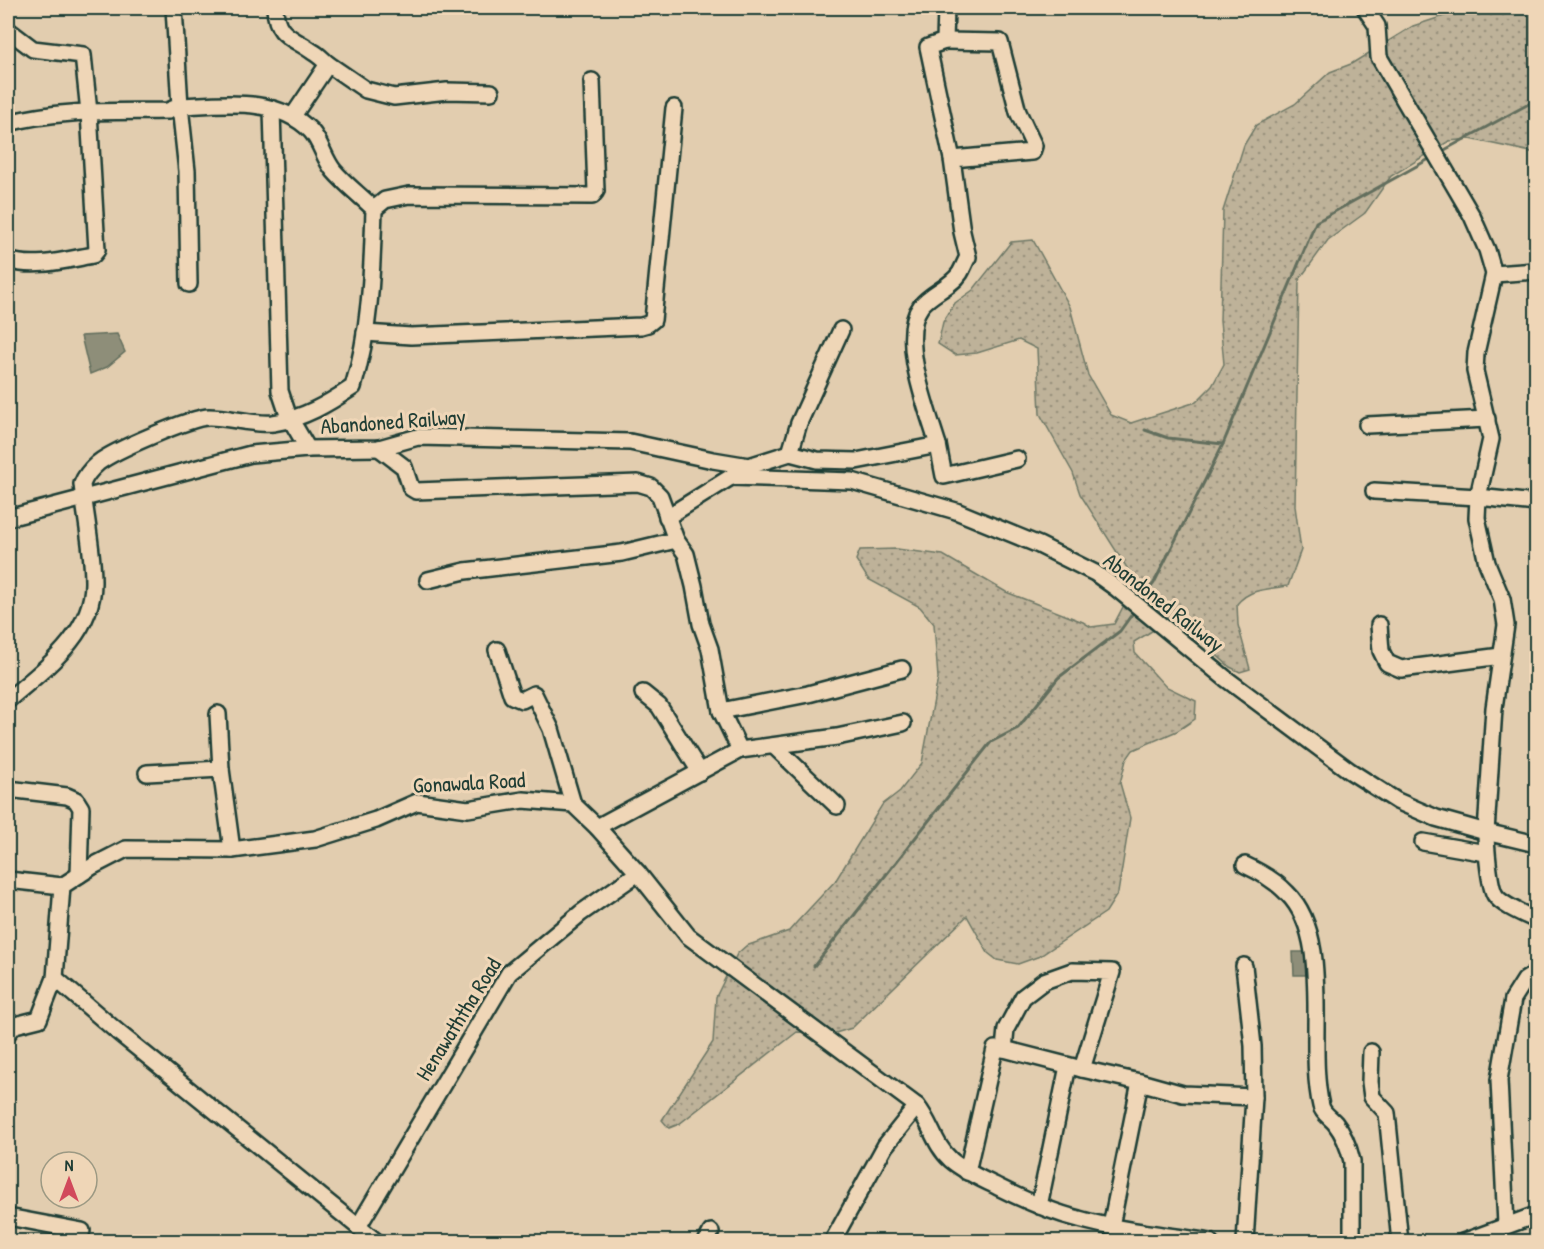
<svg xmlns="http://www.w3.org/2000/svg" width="1544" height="1249" viewBox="0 0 1544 1249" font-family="'Patrick Hand',sans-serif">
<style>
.grass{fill:url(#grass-dots);stroke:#6e7866;stroke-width:1.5}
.water{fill:#8e8e79;stroke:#626e5d;stroke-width:1.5}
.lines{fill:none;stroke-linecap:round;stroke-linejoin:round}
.stream{stroke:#626e5d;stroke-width:3}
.minor-casing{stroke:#1f3d34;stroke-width:20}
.minor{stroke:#efd6b7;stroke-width:15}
.labels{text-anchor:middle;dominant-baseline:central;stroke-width:6;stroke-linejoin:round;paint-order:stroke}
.street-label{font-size:22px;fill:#1f3d34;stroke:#efd6b7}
</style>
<defs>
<pattern id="grass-dots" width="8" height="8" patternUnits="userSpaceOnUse" patternTransform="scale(1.5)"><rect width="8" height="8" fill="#beb299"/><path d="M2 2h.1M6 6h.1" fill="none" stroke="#9a927e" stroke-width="1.8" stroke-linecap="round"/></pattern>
</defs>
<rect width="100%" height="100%" fill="#e2cdaf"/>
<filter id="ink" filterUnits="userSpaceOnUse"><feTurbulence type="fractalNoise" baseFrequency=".0167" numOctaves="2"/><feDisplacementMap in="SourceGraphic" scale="12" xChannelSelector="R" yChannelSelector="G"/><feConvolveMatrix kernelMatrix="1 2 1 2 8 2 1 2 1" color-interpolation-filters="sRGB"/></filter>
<g filter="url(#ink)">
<!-- grass -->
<path class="grass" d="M1469,8h67v145l-66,-14 -21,2 -58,35 -26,37 -37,27 -29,40 -4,226 6,44 -13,36c-19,3 -38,2 -51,18l1,21 12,44 -10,3 -10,-5 -50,-45 -12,-1 -34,21 1,11 30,33 31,15 -1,18 -18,12 -44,19 -7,10 -6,23 10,35 -12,75 -12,19 -66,44 -22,8 -21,-4 -9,-7 -21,-37 -115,112 -20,6 -35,-2 -118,92 -10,4 -7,-8 51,-78 3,-45 21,-43 9,-8 43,-15 8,-9 39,-42 46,-75 18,-14 22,-28 16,-85 -4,-54 -14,-17 -52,-28 -12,-19 4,-10 37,-1 46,6 63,37 77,30 8,5 23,-3 22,-42 -56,-88 -7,-21 -33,-59 -3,-65 -18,-9 -42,13 -22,2 -17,-11 5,-22 12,-19 18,-13 38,-48 22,-2 37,67 18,68 23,40 20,8 65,-21 16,-16 12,-22 -4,-43 3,-110 21,-66 12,-20 39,-21 35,-32 21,-8 62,-38z"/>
<!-- water -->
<g class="water">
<polygon points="117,334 125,352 107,367 90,374 81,336"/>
<polygon points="1293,952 1307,952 1307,975 1294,975"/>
</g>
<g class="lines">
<!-- stream -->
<g class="stream">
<polyline points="1439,153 1536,100"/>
<polyline points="1145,430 1168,438 1223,444"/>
<polyline points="1140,602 1154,583 1223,444 1316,222 1431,158"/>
<polyline points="814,966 991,742 1018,728 1058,678 1120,631 1135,610"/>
</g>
<!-- minor casing -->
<g class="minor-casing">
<g id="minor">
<path d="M275,8c1,29 18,29 38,44 6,3 10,8 15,12"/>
<path d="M1365,8l12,18 2,31 93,159 15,34 7,24 -18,79 -1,18 16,68 -13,58 -1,21 10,45 15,36 4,26 -12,83 -8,124c0,13 3,53 9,63 6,10 31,20 41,25"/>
<path d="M8,30l25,19 50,6 6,57 8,138 -4,5c-27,5 -60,14 -85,5"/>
<polyline points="945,41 1000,42 1018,112 1034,146 1032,152 952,159"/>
<polyline points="272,109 280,391 288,415 308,449"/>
<polyline points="293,116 328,64 366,90 394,97 447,91 491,92"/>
<path d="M8,123c52,-14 106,-11 160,-12l12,-5 -6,-98"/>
<polyline points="374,209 385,200 409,195 592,196 596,191 592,81"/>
<polyline points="1494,274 1536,271"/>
<polyline points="365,333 411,336 641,326 648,324 653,320 674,108"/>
<polyline points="1367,425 1487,419"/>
<polyline points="938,445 944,476 1017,459"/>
<polyline points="379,448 404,467 411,488 416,491 638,483 651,487 660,496 676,540 686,554 694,586 701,624 710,649 721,711 740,750 597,827"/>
<polyline points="790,453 799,423 841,330"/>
<polyline points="731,477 852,481 956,511 1039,545 1095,573 1116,588 1225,678 1350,771 1397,801 1436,818 1486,832 1536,844"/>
<polyline points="1374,491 1478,497 1536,503"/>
<polyline points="667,517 739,472"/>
<path d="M8,518l243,-64 57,-5 71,-1 39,-11 212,5 83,18 36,6 41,-13 27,7 39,1 82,-16c-10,-34 -40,-108 -17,-139 10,-13 30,-19 39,-33 3,-5 5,-11 8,-16l-6,-25 -10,-73 -24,-112 17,-6 1,-33"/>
<polyline points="428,580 465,571 622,553 676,540"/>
<polyline points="1379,625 1381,651 1387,663 1401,669 1501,656"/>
<polyline points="497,650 512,696 522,700 534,694 551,729 573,804"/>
<polyline points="643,693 659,706 700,772"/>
<path d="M8,700c36,-31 86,-66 85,-119 0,-29 -8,-67 -11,-97 3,-8 9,-15 16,-21 15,-12 93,-46 111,-46 21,0 43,8 64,6 30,-4 56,-20 80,-36 18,-59 19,-117 21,-178 -13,-13 -29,-25 -40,-38 -10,-12 -13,-29 -23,-40 -34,-35 -87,-27 -131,-25l7,65 2,113"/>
<polyline points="721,711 808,694 902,669"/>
<polyline points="218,714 221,769"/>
<polyline points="774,746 837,806"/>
<polyline points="740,750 837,737 903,723"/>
<polyline points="147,773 221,769 232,850"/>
<polyline points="8,789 67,796 76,800 81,808 79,875"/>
<polyline points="1423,842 1486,853"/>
<path d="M1245,865c15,7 31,16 42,28 47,46 19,150 34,213 2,8 9,11 14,17 8,10 14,25 17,38v81"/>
<polyline points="8,880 62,886"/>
<polyline points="1244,966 1253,1046 1254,1097 1245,1242"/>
<polyline points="55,978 119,1033 377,1242"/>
<path d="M8,1033l7,-8 24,-6 16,-41 7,-92 31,-20 33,-17 106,1 83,-11 61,-19 41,-18 51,7 55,-9 50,4 24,23 41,46 50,63 229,170c14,17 17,39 34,54 14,12 31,19 47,27 26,13 53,25 81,32 42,12 87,16 131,23"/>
<polyline points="1004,1049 1006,1029 1023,997 1044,981 1072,971 1112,972 1082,1069"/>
<polyline points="1371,1052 1370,1082 1372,1097 1387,1113 1400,1242"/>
<polyline points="1140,1082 1183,1094 1254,1097"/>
<polyline points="967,1172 995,1049 1004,1049 1082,1069 1140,1082 1111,1226"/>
<polyline points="1039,1206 1068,1066"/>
<polyline points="8,1217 82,1231"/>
<polyline points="1506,1225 1499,1080 1513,999 1525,980 1536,973"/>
<polyline points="358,1227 509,973 581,913 638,873"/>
<polyline points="706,1242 711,1232"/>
<polyline points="832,1242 885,1146 917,1106"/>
<polyline points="1463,1242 1536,1215"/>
</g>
</g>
<!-- minor -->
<use href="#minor" class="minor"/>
</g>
</g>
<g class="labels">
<!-- street labels -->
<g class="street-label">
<text transform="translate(393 421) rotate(-4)">Abandoned Railway</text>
<text transform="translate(1164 602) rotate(38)">Abandoned Railway</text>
<text transform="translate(469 782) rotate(-3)">Gonawala Road</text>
<text transform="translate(458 1019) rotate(-58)">Henawaththa Road</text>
</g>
</g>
<!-- margin -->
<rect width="1544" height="1249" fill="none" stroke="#efd6b7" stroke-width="30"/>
<rect x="15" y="15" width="1514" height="1219" fill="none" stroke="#1f3d34" stroke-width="2" filter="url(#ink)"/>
<!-- north arrow -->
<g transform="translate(69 1180)"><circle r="28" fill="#efd6b7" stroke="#9c9983" stroke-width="1.5"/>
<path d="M0-4.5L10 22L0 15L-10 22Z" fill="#d1495b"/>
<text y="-9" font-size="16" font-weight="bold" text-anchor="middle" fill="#1f3d34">N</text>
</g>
</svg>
